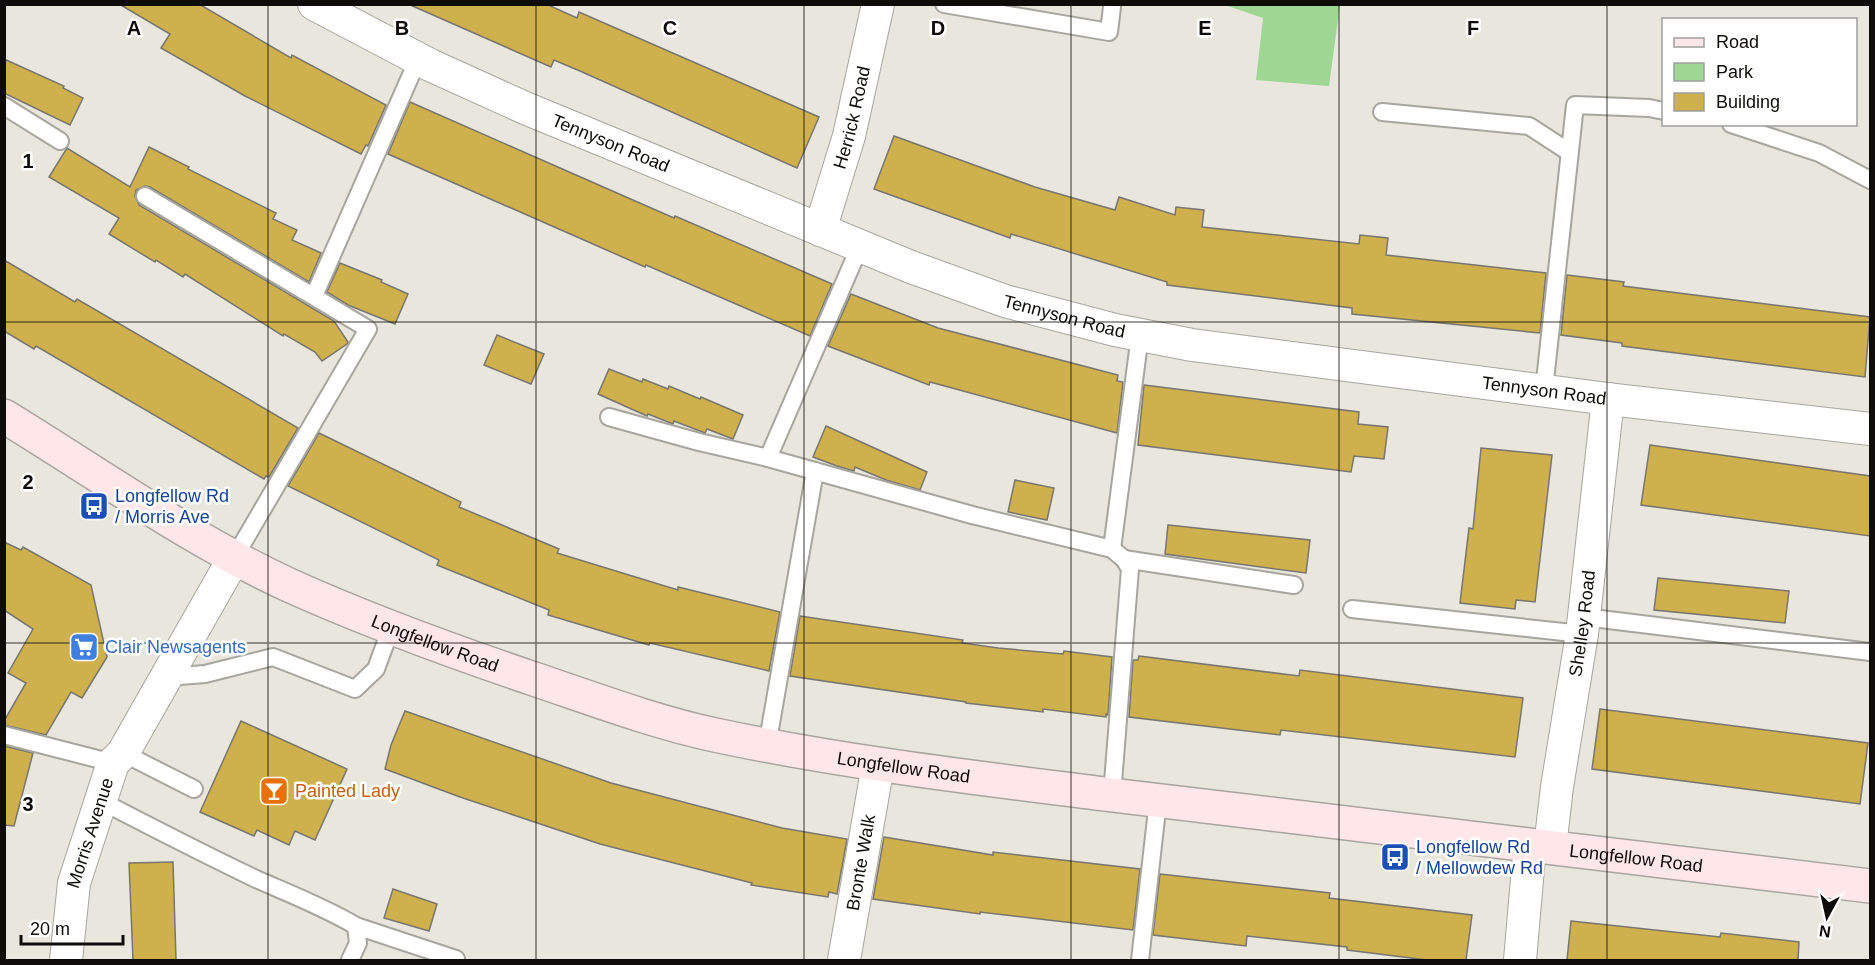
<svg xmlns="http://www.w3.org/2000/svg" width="1875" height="965" viewBox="0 0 1875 965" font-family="Arial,sans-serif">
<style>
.green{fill:#9ed794}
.building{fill:#ceb04d;stroke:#78766e;stroke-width:1.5}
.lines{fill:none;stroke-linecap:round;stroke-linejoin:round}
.lane-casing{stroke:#a7a59d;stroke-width:20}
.street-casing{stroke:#a7a59d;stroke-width:34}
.secondary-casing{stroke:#a7a59d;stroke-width:36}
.lane{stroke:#fff;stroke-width:16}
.street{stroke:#fff;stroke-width:32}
.secondary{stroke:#ffe6e8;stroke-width:33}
.grid{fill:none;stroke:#0d0c09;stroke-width:1.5;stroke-opacity:0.55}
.labels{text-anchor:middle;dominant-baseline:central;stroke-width:5;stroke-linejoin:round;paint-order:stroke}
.street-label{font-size:18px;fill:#0d0c09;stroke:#fff}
.transit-label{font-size:18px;fill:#164399;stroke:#fff;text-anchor:start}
.shop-label{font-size:18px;fill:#366cbe;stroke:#fff;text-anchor:start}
.food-label{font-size:18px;fill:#c56008;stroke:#fff;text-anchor:start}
.grid-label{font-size:20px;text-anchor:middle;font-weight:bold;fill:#0d0c09;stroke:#fff;stroke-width:5;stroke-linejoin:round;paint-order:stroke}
</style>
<rect width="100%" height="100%" fill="#e8e6dd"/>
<!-- green -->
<polygon class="green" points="1225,5 1340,5 1329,86 1256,80 1263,18"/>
<!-- building -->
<g class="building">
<polygon points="119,4 199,4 291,58 292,55 386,105 368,146 366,145 361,154 245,96 161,48 170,34"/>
<polygon points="408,4 546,4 577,18 579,12 819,117 797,168 580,71 554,60 551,67"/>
<polygon points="4,59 64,86 63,88 83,98 70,125 4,93"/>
<polygon points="410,102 642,204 674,218 675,216 832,284 810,336 646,265 645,267 593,244 388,154"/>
<polygon points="894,136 1035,187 1115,210 1119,197 1175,215 1176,207 1204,210 1202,227 1359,244 1360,235 1388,238 1386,255 1546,273 1540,333 1352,314 1352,308 1167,285 1167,282 1011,234 1010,238 874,189"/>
<polygon points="149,147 189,167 188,169 276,213 273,219 297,230 292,240 321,253 309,282 150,187 145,186 136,190 135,196 139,205 334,321 348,342 347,344 322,361 315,352 284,334 283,336 185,274 183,277 156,260 155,262 109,234 119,218 49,177 67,148 130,187"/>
<polygon points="4,260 75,302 77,299 298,428 269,477 266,476 264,479 36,346 34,349 4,331"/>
<polygon points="340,263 382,280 381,282 408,294 395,324 348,305 327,292"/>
<polygon points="1567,275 1624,282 1623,286 1870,317 1865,377 1622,346 1622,343 1561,335"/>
<polygon points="851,294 938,328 1118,375 1117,381 1123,382 1117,433 930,382 929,385 828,346"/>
<polygon points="497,335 544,354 531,384 484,365"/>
<polygon points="609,369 642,382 643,379 668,389 669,386 700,399 701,397 743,415 733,439 707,429 705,433 674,421 673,424 648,414 647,416 598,394"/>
<polygon points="1144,385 1359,412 1358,424 1388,427 1384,459 1354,456 1351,472 1138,445"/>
<polygon points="826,426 927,472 920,490 886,480 855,467 854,471 837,466 813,457"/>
<polygon points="319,433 461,502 459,507 559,549 557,553 678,590 678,587 780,612 769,671 650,643 649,645 548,615 549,610 437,565 439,560 288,486"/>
<polygon points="1650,445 1870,476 1870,536 1641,505"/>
<polygon points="1481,448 1552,455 1535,602 1516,600 1515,609 1460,603 1469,528 1473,529"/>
<polygon points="1015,480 1054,488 1047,520 1008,512"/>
<polygon points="1168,525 1310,540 1306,573 1165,554"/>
<polygon points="4,542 21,550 23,547 91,585 107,657 82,698 71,692 46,735 4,725 4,721 26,683 8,673 33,629 4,610"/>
<polygon points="1658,578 1789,591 1785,623 1654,610"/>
<polygon points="800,616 963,640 962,643 998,648 1063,654 1064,651 1112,657 1108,715 1106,714 1106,717 1043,709 1043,712 966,703 966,702 790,676"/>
<polygon points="1139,656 1299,676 1300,670 1523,698 1515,757 1281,730 1280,735 1129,717 1133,660 1138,660"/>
<polygon points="1600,709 1868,743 1860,804 1592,769"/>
<polygon points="405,711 611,783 782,828 847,839 837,894 829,892 828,897 751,885 752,883 600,844 460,797 385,769 391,745"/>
<polygon points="241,721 347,769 315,840 295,831 289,845 257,830 254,836 200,812"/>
<polygon points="4,746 33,753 14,826 4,825"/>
<polygon points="884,837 993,855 993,852 1140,869 1133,930 980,912 980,914 873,899"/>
<polygon points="173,862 176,960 133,960 129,863"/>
<polygon points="1160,874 1330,893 1329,898 1472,915 1466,960 1427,960 1347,950 1347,947 1247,936 1246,946 1153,935"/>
<polygon points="393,889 437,904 429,931 384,918"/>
<polygon points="1571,921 1720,937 1721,933 1799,942 1798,960 1567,960"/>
</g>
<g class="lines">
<!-- lane casing -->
<g class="lane-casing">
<g id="lane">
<polyline points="944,4 1109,32 1112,7"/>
<polyline points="4,106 60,141"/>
<polyline points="1382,112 1529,126 1569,152"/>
<polyline points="1731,124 1819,153 1870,180"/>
<polyline points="145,196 368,329 234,558"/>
<polyline points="314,296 418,59"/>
<polyline points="1544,390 1575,105 1649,108 1664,111"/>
<polyline points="609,417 699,442 768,458 860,246"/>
<polyline points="768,458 972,515 1112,549 1124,559 1130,569 1112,795"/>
<polyline points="1112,549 1140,335"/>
<polyline points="1124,559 1294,585"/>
<polyline points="1352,609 1582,634"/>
<polyline points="1584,617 1870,652"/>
<polyline points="167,677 205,674 273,657 355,689 376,669 391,628"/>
<polyline points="4,735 113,763"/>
<polyline points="767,746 815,471"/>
<polyline points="123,753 194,789"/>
<path d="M101,801c52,27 103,53 155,78 34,15 68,28 100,47l2,17 -8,17"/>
<polyline points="356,926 456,959"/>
<polyline points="1140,960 1158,801"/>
</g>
</g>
<!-- street casing -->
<g class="street-casing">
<g id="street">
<path id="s1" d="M314,4l116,61 95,43 386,159 94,34 110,29 77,15 416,54 262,30"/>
<path id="s2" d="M820,230l29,-94 29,-132"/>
<path id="s3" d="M1550,847l7,-60 25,-153 26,-235"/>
<path id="s4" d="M66,960l8,-77 39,-120 10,-10 111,-195"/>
<path id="s5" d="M844,960l34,-195"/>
<polyline points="1520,960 1530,845"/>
</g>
</g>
<!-- secondary casing -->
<g class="secondary-casing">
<g id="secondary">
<path id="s6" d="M4,416c95,58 185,123 287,170 80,36 163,66 246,94 59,20 118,42 178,55 131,28 264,43 397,60 253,32 506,61 758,91"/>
</g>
</g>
<!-- lane -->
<use href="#lane" class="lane"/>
<!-- street -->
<use href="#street" class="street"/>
<!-- secondary -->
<use href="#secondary" class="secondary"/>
</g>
<!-- grid -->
<path class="grid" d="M268,4v956M536,4v956M804,4v956M1071,4v956M1339,4v956M1607,4v956M4,322h1866M4,643h1866"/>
<!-- icons -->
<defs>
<g id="bus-square" transform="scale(1.5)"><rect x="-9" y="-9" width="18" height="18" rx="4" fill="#1a4fb4" stroke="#fff"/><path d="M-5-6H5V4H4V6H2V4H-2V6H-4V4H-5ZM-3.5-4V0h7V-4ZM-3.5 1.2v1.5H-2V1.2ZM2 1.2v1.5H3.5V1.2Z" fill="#fff"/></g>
<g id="supermarket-square" transform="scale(1.5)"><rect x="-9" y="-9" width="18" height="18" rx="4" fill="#3f7fe0" stroke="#fff"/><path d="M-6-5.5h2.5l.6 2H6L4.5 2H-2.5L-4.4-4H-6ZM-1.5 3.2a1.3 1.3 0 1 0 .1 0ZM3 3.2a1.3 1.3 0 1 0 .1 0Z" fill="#fff"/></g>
<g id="bar-square" transform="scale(1.5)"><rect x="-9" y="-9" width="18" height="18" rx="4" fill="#e8710a" stroke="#fff"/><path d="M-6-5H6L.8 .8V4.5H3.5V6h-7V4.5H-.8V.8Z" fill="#fff"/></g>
</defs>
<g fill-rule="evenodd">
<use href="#bus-square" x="94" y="506"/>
<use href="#supermarket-square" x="84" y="647"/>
<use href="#bar-square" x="274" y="791"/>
<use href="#bus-square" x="1395" y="857"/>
</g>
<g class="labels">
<!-- street labels -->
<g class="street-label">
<text stroke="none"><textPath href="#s2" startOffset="117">Herrick Road</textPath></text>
<text stroke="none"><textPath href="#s1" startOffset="328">Tennyson Road</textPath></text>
<text stroke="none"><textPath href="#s1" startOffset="814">Tennyson Road</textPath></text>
<text stroke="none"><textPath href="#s1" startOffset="1300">Tennyson Road</textPath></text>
<text stroke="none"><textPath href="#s3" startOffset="226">Shelley Road</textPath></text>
<text stroke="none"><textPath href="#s6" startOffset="489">Longfellow Road</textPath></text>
<text stroke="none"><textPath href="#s6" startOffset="975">Longfellow Road</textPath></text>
<text stroke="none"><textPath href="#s4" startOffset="130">Morris Avenue</textPath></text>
<text stroke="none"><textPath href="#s6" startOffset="1713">Longfellow Road</textPath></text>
<text stroke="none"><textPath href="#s5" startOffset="99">Bronte Walk</textPath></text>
</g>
<!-- transit labels -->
<g class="transit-label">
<text x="115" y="496">Longfellow Rd<tspan x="115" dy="21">/ Morris Ave</tspan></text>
<text x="1416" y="847">Longfellow Rd<tspan x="1416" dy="21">/ Mellowdew Rd</tspan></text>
</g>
<!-- shop labels -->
<g class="shop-label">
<text x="105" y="647">Clair Newsagents</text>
</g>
<!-- food labels -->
<g class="food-label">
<text x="295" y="791">Painted Lady</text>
</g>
</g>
<g class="grid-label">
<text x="134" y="35">A</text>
<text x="402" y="35">B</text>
<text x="670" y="35">C</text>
<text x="938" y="35">D</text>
<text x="1205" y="35">E</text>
<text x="1473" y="35">F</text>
<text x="28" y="168">1</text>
<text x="28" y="489">2</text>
<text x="28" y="811">3</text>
</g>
<!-- border -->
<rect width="1875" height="965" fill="none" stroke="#0d0c09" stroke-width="12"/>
<!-- legend -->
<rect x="1662" y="18" width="195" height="108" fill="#ffffff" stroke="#9e9e9d" stroke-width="1.5"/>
<rect x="1674" y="38" width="30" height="9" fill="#ffe6e8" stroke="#9e9e9d" stroke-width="1.5"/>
<text x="1716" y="48" font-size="18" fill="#0d0c09">Road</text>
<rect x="1674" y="63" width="30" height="18" fill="#9ed794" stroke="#9e9e9d" stroke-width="1.5"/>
<text x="1716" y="78" font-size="18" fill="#0d0c09">Park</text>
<rect x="1674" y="93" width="30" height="18" fill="#ceb04d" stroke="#9e9e9d" stroke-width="1.5"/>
<text x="1716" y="108" font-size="18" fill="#0d0c09">Building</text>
<!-- north arrow -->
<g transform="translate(1827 917) rotate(188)" stroke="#ffffff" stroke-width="4.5" paint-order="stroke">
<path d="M0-4.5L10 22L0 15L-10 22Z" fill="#0d0c09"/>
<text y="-9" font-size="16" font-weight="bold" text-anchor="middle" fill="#0d0c09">N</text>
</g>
<!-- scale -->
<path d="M21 935v9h102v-9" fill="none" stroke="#0d0c09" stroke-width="3"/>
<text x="30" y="935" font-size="18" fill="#0d0c09" stroke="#ffffff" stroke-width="4.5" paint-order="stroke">20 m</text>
</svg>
